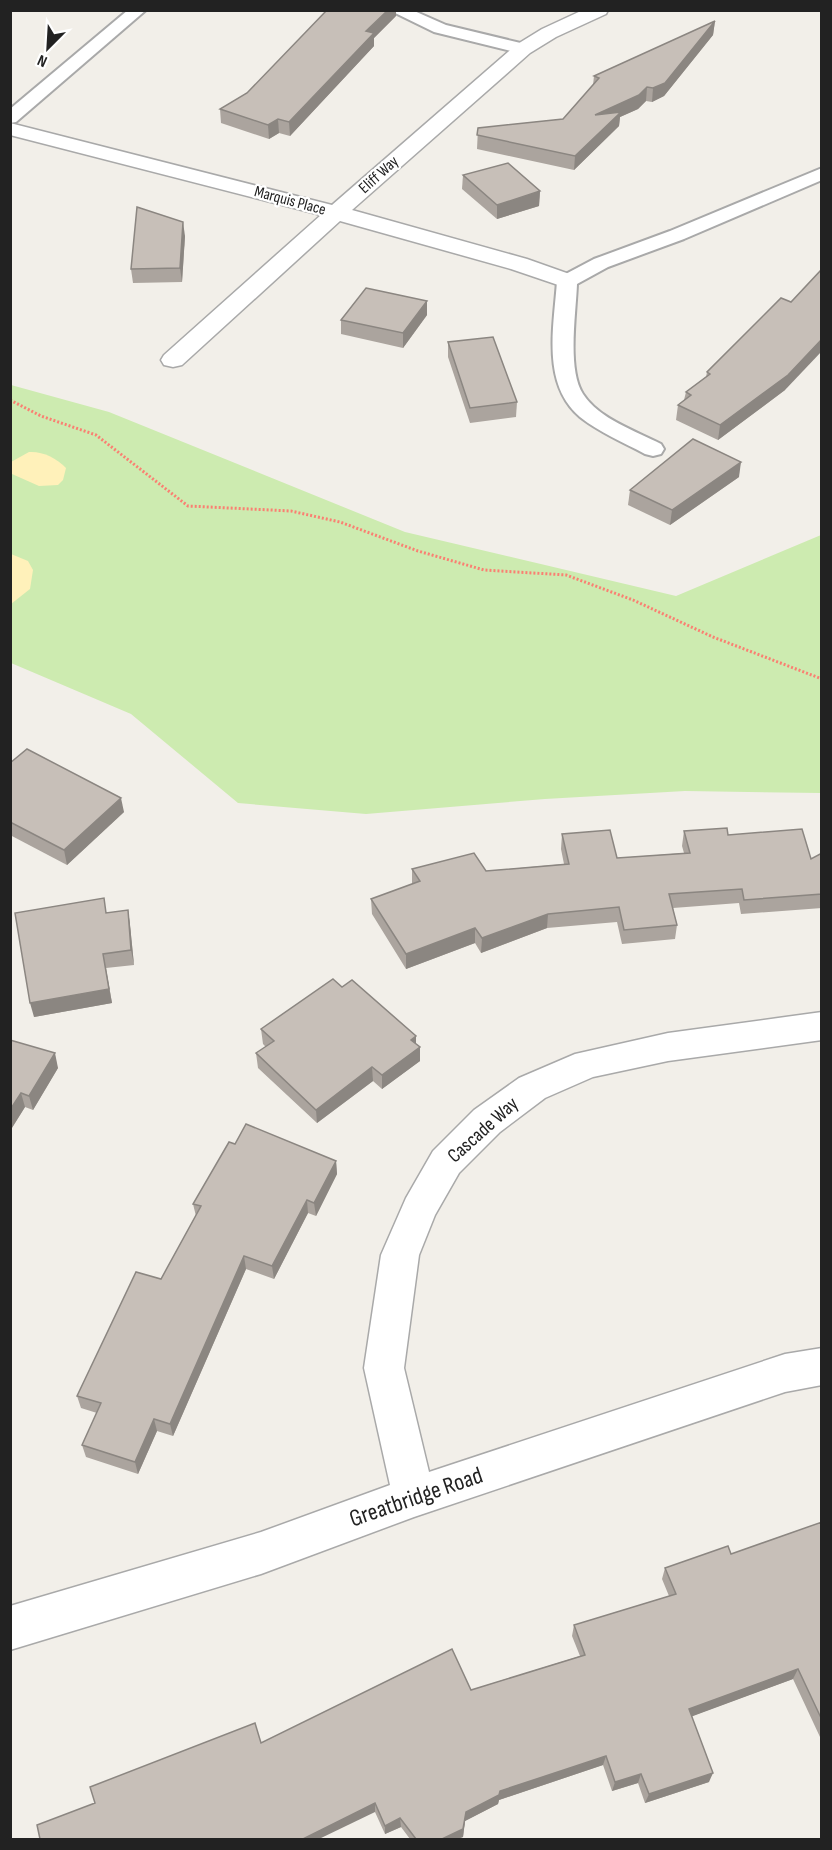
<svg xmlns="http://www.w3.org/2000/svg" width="832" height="1850" viewBox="0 0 832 1850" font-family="'Sofia Sans Condensed',sans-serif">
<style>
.grass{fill:#cdebb0}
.sand{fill:#fff1ba}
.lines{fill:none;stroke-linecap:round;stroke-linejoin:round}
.service-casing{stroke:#a9a9a9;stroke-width:4}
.minor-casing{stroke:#a9a9a9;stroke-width:3}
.path{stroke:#fa8072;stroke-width:3;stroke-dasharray:2 2;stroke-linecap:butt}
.service{fill:#fff;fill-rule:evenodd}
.minor{fill:#fff;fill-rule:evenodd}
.wall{fill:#aba49e}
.shaded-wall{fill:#8b8681}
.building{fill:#c7bfb8;stroke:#8b8681;stroke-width:1.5}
.labels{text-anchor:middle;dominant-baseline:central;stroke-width:4.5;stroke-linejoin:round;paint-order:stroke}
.far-street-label{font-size:16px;fill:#222;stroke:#fff}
.street-label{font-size:20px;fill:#222;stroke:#fff}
.near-street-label{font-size:24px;fill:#222;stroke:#fff}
</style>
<rect width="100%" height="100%" fill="#f2efe9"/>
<!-- grass -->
<polygon class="grass" points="11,385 109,412 405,532 676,596 821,535 821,793 685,791 545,799 366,814 238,803 131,714 11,663"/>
<!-- sand -->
<g class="sand">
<path d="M29,452c13,-1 28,6 37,16l-3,12 -5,5 -19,1 -27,-12 -1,-12z"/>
<polygon points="11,554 28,561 33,570 30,589 11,604"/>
</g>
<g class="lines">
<!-- service casing -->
<g class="service-casing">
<g id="service">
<polygon points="128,10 146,10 16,122 10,123 10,109"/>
<polygon points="389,10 412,10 446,25 529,45 531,49 523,54 434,32"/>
<path d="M822,168v12l-138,59 -76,28 -31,17c-1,29 -10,86 6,110 16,25 53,37 78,50l3,5 -3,5 -8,2 -8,-2c-22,-12 -45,-21 -65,-37 -39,-33 -26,-91 -23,-136l3,-4 34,-18 76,-28z"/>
</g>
</g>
<!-- minor casing -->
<g class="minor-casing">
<g id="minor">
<polygon points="583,10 608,10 606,14 556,37 530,53 352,210 527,259 575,276 578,281 575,286 567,288 511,269 340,221 182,365 173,367 164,365 161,360 164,355 321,215 10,135 10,123 332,205 516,45 542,29"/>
<polygon points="822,1012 822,1040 668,1061 593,1077 545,1098 500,1132 459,1173 435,1215 419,1255 404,1368 429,1472 785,1354 822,1348 822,1385 785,1392 414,1517 261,1574 10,1650 10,1606 261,1532 390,1485 364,1368 381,1255 406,1198 433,1151 474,1110 519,1078 575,1054 668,1033"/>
</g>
</g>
<!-- path -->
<polyline class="path" points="10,400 41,416 96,435 188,506 291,511 340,522 418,551 484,570 566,575 633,600 713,637 822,679"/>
<!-- service -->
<use href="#service" class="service"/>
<!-- minor -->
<use href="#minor" class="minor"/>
</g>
<!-- wall -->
<g class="wall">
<polygon points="396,16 374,38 374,46 290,136 279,133 269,139 221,123 220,109"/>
<polygon points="715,21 713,35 664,96 652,102 646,101 638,109 620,117 619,126 574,170 477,149 478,128 563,119 593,85 594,76"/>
<polygon points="463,175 540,191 539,206 497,219 462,189"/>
<polygon points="185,236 182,282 133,283 131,269"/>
<polygon points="427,315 403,348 341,334 341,320"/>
<polygon points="448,342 517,402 516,417 470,423 448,357"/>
<polygon points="707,372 785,390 718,440 676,420 678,405 684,400 686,392 706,377"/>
<polygon points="739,477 670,525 628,505 630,490"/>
<polygon points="10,763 124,812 67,865 10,835"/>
<polygon points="684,831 728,835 811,859 822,853 822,908 741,914 739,903 673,908 677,925 675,939 622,944 617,922 547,928 481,953 475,943 406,969 372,914 371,899 412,884 412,869 486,871 564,864 561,849 562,834 617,858 684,853 682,846"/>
<polygon points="128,910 130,925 134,965 106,968 112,1003 34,1017 107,913"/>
<polygon points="342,987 416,1045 420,1061 382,1089 373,1081 317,1123 258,1068 256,1053 266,1047 263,1044 261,1029"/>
<polygon points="10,1040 58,1068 33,1110 25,1107 10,1131"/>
<polygon points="235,1144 336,1161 337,1174 316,1216 308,1213 274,1279 246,1269 173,1436 157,1431 138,1474 86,1457 82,1445 97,1413 81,1408 77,1396 161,1279 196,1216 193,1204"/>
<polygon points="822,1522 822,1737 820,1737 793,1679 692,1716 709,1782 645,1803 638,1783 612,1791 603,1765 499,1800 498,1804 465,1821 463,1837 457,1839 410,1839 401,1827 385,1834 375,1812 261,1743 471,1690 580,1656 572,1636 574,1625 669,1596 662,1579 665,1568 731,1554"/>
</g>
<!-- shaded-wall -->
<g class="shaded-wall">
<polygon points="388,10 396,10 396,16 374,38 374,46 290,136 289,122 366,31"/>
<polygon points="715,21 713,35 664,96 652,102 653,88"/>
<polygon points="647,87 646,101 638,109 620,117 619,126 574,170 575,156 595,115"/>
<polygon points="278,119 279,133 269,139 268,125"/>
<polygon points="540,191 539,206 497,219 497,205"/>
<polygon points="183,222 185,236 182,282 180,268"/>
<polygon points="427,301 427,315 403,348 403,333"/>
<polygon points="822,339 822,351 785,390 718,440 720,425"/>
<polygon points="741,462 739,477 670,525 672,510"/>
<polygon points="121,798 124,812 67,865 64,850"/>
<polygon points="128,910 130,925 134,965 131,950"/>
<polygon points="548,914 547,928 481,953 482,938"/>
<polygon points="475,928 475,943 406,969 406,954"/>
<polygon points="103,954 112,1003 34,1017 30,1003"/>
<polygon points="416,1036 416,1050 420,1047 420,1061 382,1089 382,1075 411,1040"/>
<polygon points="55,1053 58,1068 33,1110 29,1096"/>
<polygon points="372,1067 373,1081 317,1123 316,1110"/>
<polygon points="21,1093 25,1107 10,1131 10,1110"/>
<polygon points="336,1161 337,1174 316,1216 314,1203"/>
<polygon points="307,1200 308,1213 274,1279 272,1266"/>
<polygon points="244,1256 246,1269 173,1436 170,1424"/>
<polygon points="154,1419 157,1431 138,1474 135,1462"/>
<polygon points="798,1669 793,1679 685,1719 689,1709"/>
<polygon points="606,1756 603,1765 499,1800 498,1804 465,1821 463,1837 457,1839 442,1839 466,1812 500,1791"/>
<polygon points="713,1773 709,1782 645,1803 649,1794"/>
<polygon points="641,1774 638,1783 612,1791 615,1782"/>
<polygon points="375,1803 375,1812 319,1839 303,1839"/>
<polygon points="400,1818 401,1827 385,1834 385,1826"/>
</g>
<!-- building -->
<g class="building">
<polygon points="327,10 388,10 366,31 374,33 289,122 278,119 268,125 220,109 247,93"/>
<polygon points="715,21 665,83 653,88 647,87 639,95 595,115 621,112 575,156 477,135 478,128 563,119 599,78 594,76"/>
<polygon points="508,163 540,191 497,205 463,175"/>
<polygon points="137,207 183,222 180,268 131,269"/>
<polygon points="822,269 822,339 788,375 720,425 678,405 691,395 686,392 710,374 707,372 781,298 791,302"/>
<polygon points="366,288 427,301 403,333 341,320"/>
<polygon points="493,337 517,402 470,408 448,342"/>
<polygon points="693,439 741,462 672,510 630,490"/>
<polygon points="27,749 121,798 64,850 10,822 10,763"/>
<polygon points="727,828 728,835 802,829 811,859 822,853 822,894 744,900 742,889 669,894 677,925 624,930 619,907 548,914 482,938 475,928 406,954 371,899 420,881 412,869 474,853 486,871 569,864 562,834 610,830 617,858 690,853 684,831"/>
<polygon points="104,898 106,913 128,910 131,950 103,954 109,989 30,1003 15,913"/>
<polygon points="333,979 342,987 352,980 416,1036 411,1040 420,1047 382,1075 372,1067 316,1110 256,1053 274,1041 261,1029"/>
<polygon points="10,1040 55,1053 29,1096 21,1093 10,1110"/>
<polygon points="246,1124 336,1161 314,1203 307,1200 272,1266 244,1256 170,1424 154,1419 135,1462 82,1445 101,1403 77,1396 136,1272 161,1279 201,1206 193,1204 229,1142 235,1144"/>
<polygon points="822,1522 822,1720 798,1669 689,1709 713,1773 649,1794 641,1774 615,1782 606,1756 500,1791 499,1795 466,1812 463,1829 442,1839 416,1839 400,1818 385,1826 375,1803 303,1839 40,1839 37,1825 95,1803 90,1787 255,1723 261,1743 452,1649 471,1690 585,1655 574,1625 676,1594 665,1568 728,1546 731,1554"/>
</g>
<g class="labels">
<!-- far-street labels -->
<g class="far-street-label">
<text transform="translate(379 175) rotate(-42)">Eliff Way</text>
<text transform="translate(290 201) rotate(15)">Marquis Place</text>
</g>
<!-- street labels -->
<g class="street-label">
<text transform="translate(483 1130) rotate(-42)">Cascade Way</text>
</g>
<!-- near-street labels -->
<g class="near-street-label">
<text transform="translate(416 1497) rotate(-19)">Greatbridge Road</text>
</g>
</g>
<!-- border -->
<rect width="832" height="1850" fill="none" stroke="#222222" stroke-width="24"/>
<!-- north arrow -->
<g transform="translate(48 48) rotate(204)" stroke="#ffffff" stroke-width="4.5" paint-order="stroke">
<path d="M0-4.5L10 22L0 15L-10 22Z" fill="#222222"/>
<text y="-9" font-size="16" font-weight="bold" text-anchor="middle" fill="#222222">N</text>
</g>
</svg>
